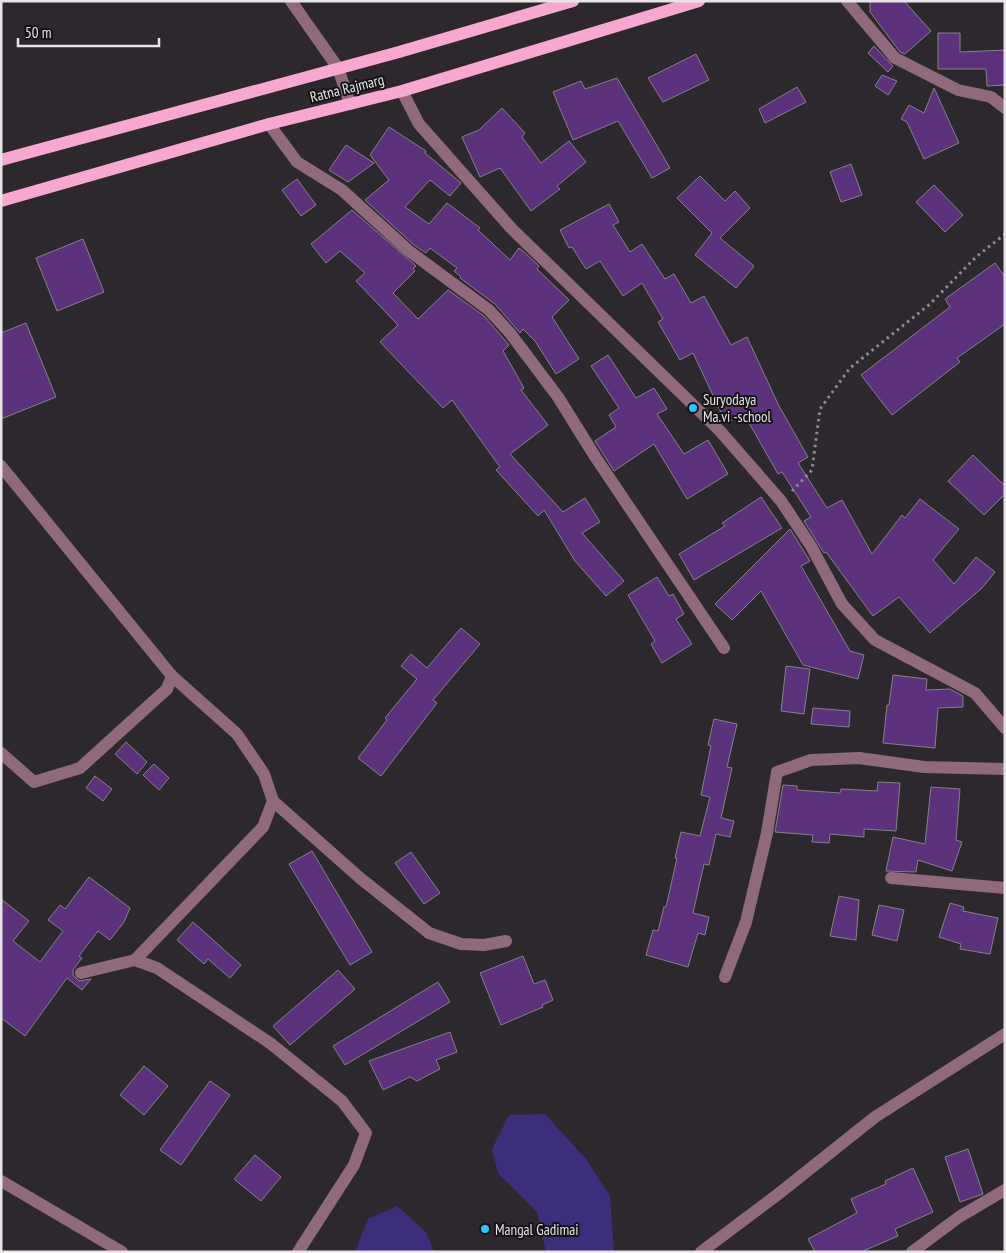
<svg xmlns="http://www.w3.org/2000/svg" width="1006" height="1253" viewBox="0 0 1006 1253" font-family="'PT Sans Narrow',sans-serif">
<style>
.water{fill:#3d2e7b}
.building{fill:#5c327c;stroke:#858289}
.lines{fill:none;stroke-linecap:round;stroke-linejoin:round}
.path{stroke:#908c90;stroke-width:3;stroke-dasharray:2.5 4;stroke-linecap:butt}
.minor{stroke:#90697c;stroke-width:12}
.major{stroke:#f8a8d0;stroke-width:12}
.poi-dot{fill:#23c9fe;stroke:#141214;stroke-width:2}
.labels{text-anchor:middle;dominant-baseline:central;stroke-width:4;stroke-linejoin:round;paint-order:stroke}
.street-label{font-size:15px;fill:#e7e3e6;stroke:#141214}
.poi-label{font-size:15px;fill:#e7e3e6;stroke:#141214;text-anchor:start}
</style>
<rect width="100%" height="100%" fill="#2d282d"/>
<!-- water -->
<g class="water">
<polygon points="545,1114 586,1159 610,1196 614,1252 546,1252 537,1212 498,1173 492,1149 509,1115"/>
<polygon points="397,1206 426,1232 434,1252 355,1252 368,1219"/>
</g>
<!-- building -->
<g class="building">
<polygon points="870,1 904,1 931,31 905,54 900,52 870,12"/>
<polygon points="938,33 960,33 960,52 1005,50 1005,85 987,86 986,69 938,69"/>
<polygon points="874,46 893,66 888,72 868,53"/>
<polygon points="696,54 709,80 663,102 648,78"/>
<polygon points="882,75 897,81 888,95 875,86"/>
<polygon points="617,78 670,168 652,178 618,121 573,140 553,92 581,81 585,89"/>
<polygon points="797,87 806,102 765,123 759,109"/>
<polygon points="934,88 959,143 924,159 907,122 901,119 909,105 924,113"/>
<polygon points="502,108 525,133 522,137 541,163 569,141 586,162 557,186 560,189 531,211 500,168 480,177 462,137 479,130"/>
<polygon points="389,127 426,151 425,153 461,183 450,196 430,180 405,207 429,224 447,203 480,228 478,230 510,260 519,248 523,251 539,266 537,269 569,300 552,317 579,359 556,374 535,341 523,329 520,333 495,304 460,278 461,277 454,271 457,268 430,248 426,253 414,245 365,200 389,180 370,155"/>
<polygon points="346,145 374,163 348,182 329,170"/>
<polygon points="851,164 862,195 841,202 830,172"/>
<polygon points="700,176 725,201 735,191 750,208 720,238 754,266 736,288 695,255 712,233 677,198"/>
<polygon points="297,179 316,205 301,216 282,190"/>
<polygon points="934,185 963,215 945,232 916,202"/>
<polygon points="609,204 619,222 613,225 630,252 642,244 665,279 674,274 691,303 704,296 731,345 747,337 779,406 808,457 798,463 827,508 842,500 872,554 902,515 905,518 920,499 959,529 933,560 954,584 976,557 995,572 982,588 930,633 899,597 873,616 826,552 824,553 804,521 811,517 782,472 778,474 744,414 726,423 693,353 680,360 658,322 663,319 642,283 623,296 600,261 586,269 572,247 569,248 560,230"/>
<polygon points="352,210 416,266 413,269 415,271 393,293 418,319 448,290 484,316 509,345 503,351 524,388 521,390 548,425 510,454 563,512 585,498 600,522 582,533 624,581 606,596 575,561 544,510 538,516 496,470 500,467 452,400 443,408 380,342 398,325 356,281 365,273 340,251 326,263 311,244"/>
<polygon points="83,239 104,292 57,311 36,258"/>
<polygon points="995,263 1005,277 1005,324 957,358 960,362 892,415 861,375 950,307 945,299"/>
<polygon points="26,323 56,397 1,419 1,333"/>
<polygon points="608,355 636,398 654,388 667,409 657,414 684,454 708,440 728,474 687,499 654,444 614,471 595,441 616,427 609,415 619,408 591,366"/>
<polygon points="973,455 1005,486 1005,494 984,515 948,481"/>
<polygon points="761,497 782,528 694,580 679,554 725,526 722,523"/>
<polygon points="790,529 810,561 801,566 850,651 864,655 858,679 803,665 761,591 732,620 715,604"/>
<polygon points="657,577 669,596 673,594 684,614 676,619 692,644 662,663 651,644 655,641 628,595"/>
<polygon points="461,628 480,644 433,700 437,703 381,776 358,758 387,720 385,718 417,679 401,666 411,654 427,668"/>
<polygon points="786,666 810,669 804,714 781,711"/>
<polygon points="893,675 927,679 926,690 950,689 963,696 963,707 938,708 935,748 883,743 887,705 889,705"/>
<polygon points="813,708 850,711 849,727 811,724"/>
<polygon points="714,719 737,724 727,767 732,768 721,818 734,821 730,837 716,834 709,865 704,864 693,913 709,917 705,935 698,933 688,967 646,955 653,930 658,931 664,907 666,907 677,858 675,858 681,832 700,836 710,797 701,795 711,746 708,745"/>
<polygon points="126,742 147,762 137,774 115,754"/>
<polygon points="154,764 169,778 159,790 143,775"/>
<polygon points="95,776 112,789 103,801 86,788"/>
<polygon points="878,782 900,783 896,831 864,829 864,837 830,834 829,843 812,842 813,835 775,832 783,785 797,786 797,790 840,793 841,789 877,791"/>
<polygon points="931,787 960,789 956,840 962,842 952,871 918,860 916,872 886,871 893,837 925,844"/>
<polygon points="312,851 372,952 350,965 289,864"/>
<polygon points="411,852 440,893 424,904 395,863"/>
<polygon points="89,877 130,908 124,922 110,940 98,931 79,956 82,958 73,970 73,975 79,981 91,979 82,990 67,978 25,1036 1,1018 1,899 29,921 13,941 40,962 63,931 48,920 60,905 65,909"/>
<polygon points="839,896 859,900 856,940 830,936"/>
<polygon points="950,903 964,907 963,911 998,918 990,954 960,949 961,944 939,937"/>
<polygon points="879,905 904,910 897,941 872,935"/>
<polygon points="193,922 241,965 230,978 208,959 204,964 177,940"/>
<polygon points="523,956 534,984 545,980 553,1000 542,1005 543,1007 501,1025 480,973"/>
<polygon points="338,970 355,989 290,1045 273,1026"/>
<polygon points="438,982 450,1002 345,1065 333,1046"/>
<polygon points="450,1032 457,1052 436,1060 440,1069 417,1081 410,1077 383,1090 369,1061"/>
<polygon points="144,1066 168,1086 144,1115 120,1095"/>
<polygon points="210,1081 230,1095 181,1165 160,1150"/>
<polygon points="968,1149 983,1194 960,1202 945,1157"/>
<polygon points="255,1155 281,1177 261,1201 234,1179"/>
<polygon points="913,1168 933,1212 895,1229 898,1236 861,1252 815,1252 808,1239 857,1213 851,1199 886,1184 885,1181"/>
</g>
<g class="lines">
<!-- path -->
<polyline class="path" points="792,491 812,470 820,409 850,368 930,304 976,257 1005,234"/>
<!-- minor -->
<g class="minor">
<polyline points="291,1 338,68 350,104"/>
<polyline points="847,1 895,58 958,90 991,97 1005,108"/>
<polyline points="402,91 419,124 511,228 720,431 781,501 811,546 842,604 875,640 975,693 1005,728"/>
<polyline points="269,124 297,162 342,190 409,251 489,310 510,333 558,397 596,458 724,648"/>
<polyline points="1,466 172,676 237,734 264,774 273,801 360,878 429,933 461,944 484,945 506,941"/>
<polyline points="1,753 34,782 80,768 167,689 172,676"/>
<polyline points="891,878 1005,888"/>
<polyline points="135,960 157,968 270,1043 342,1101 366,1133 354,1165 298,1252"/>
<polyline points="81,973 135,960 263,827 273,801"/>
<polyline points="725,977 746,922 767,833 777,772 811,760 859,758 924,767 1005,769"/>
<polyline points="1,1181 122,1252"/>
<polyline points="701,1252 777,1195 875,1117 1005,1034"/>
<polyline points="912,1252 959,1217 1005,1190"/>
</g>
<!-- major -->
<g class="major">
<polyline points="1,160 399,52 573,1"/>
<polyline points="1,201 269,124 402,91 699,1"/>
</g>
</g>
<!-- markers -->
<g class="poi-dot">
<circle cx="693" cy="408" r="5"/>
<circle cx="485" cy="1229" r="5"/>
</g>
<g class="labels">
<!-- street labels -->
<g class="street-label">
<text transform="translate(347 88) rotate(-14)">Ratna Rajmarg</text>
</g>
<!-- poi labels -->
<g class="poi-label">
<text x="703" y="399">Suryodaya<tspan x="703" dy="17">Ma.vi -school</tspan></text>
<text x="495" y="1229">Mangal Gadimai</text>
</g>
</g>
<!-- border -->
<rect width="1006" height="1253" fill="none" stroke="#e7e3e6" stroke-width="5"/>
<!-- scale -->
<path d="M18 38v8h141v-8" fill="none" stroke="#e7e3e6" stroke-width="2.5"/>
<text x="25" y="38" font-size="15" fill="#e7e3e6" stroke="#141214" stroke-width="4" paint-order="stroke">50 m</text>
</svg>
